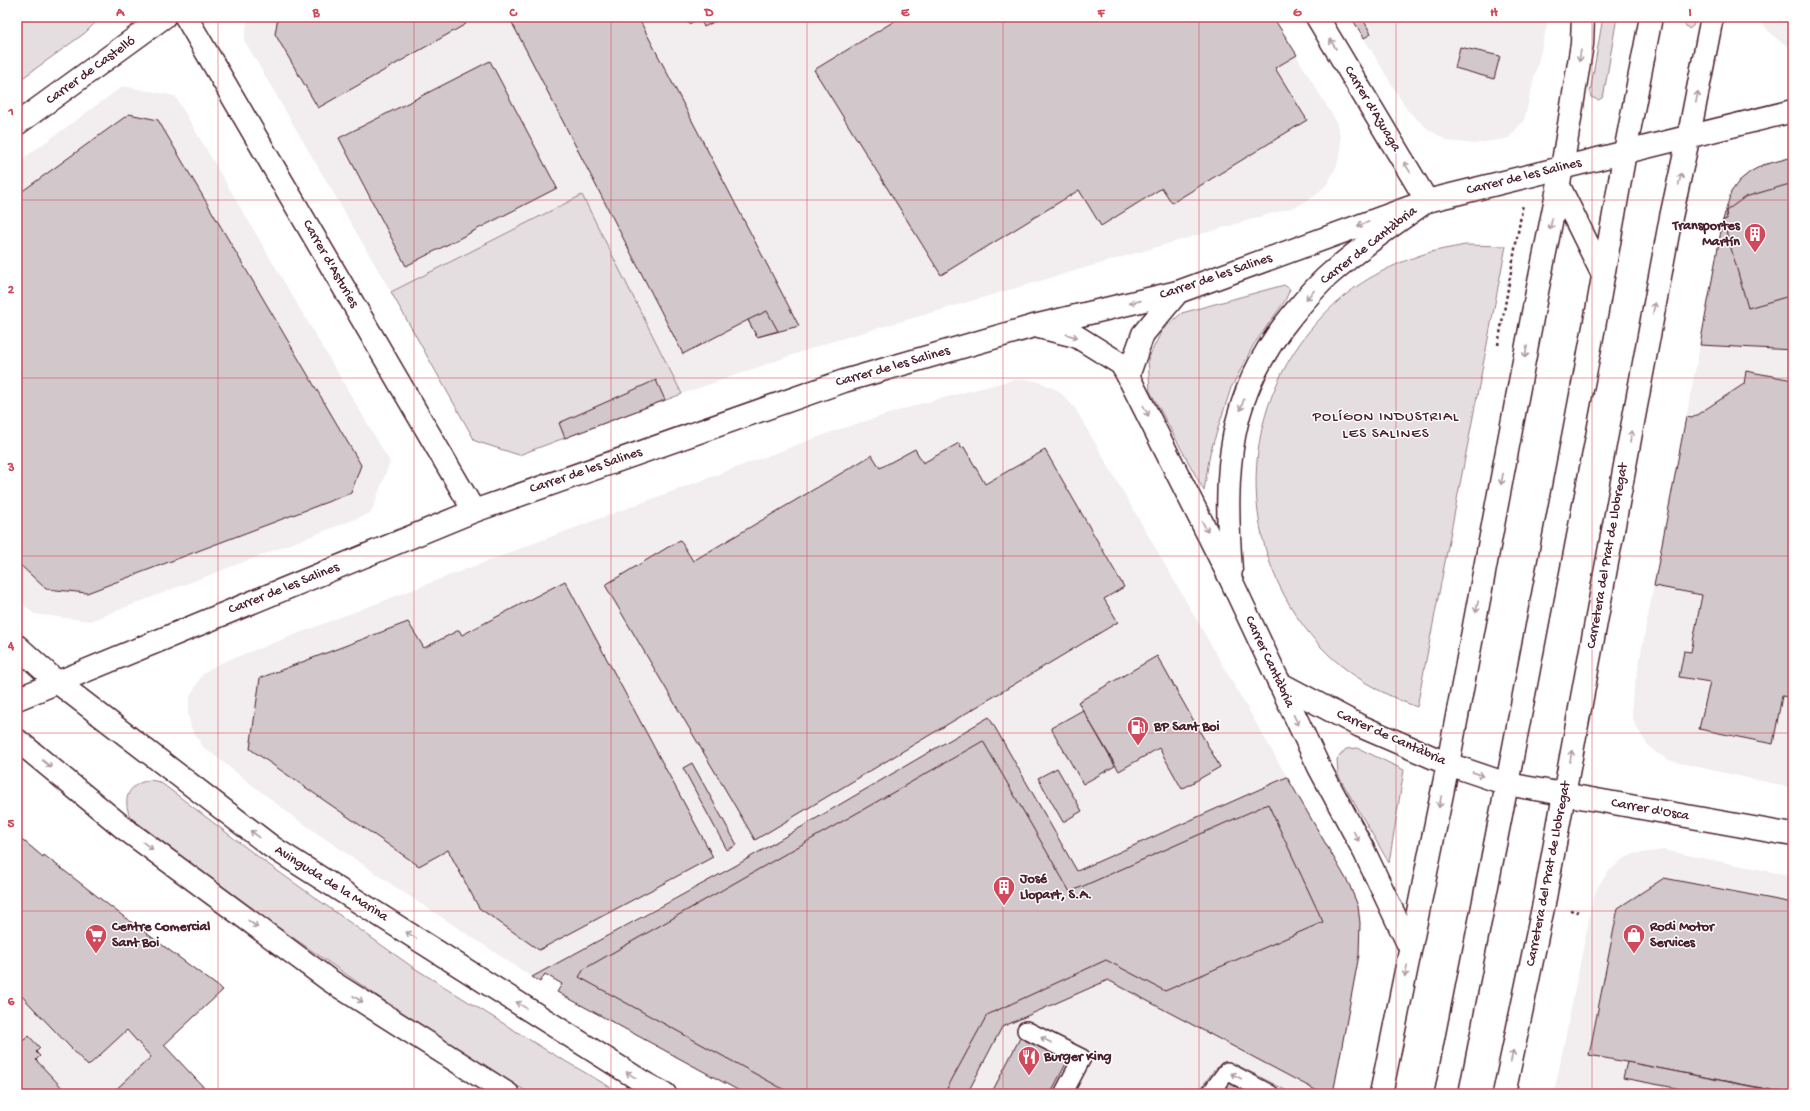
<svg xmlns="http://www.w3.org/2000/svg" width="1810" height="1111" viewBox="0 0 1810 1111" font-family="'Gochi Hand',sans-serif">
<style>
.built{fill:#f2eeef}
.green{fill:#e5dee0;stroke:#987e86}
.building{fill:#d2c7cb;stroke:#4a1f2b}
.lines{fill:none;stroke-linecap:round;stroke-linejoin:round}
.lane-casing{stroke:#4a1f2b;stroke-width:20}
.street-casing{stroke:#4a1f2b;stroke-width:25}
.secondary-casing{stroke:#4a1f2b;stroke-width:25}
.path{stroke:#4a1f2b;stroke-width:2.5;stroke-dasharray:3 3;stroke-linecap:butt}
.lane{stroke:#fff;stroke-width:17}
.street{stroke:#fff;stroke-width:22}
.secondary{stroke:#fff;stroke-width:22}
.oneway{stroke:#ae9aa0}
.grid{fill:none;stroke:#d1495b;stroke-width:1;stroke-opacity:0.55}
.labels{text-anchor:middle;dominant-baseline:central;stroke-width:3;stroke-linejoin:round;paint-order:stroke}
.street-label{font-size:14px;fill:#4a1f2b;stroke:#fff}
.poi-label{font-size:14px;font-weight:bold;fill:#4a1f2b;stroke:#fff;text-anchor:start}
.neighbourhood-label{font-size:15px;letter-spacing:1px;fill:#4a1f2b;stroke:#fff}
.neatline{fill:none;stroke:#d1495b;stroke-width:1.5}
.grid-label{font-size:13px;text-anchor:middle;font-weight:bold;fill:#d1495b}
</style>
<rect width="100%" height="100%" fill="#fff"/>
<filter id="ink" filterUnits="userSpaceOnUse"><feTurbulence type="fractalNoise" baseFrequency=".025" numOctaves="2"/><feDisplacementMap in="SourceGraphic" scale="8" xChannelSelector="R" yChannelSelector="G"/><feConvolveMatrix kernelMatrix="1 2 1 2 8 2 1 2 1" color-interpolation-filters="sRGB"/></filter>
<g filter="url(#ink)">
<!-- built -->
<g class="built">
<polygon points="248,17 1273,17 1336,121 1340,136 1341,151 1337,165 1328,183 1315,196 1298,206 827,343 682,394 582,195 391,292 244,40"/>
<polygon points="1351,17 1548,17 1547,26 1524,120 1509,138 1474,144 1448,141 1428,129 1407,110"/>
<polygon points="1761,17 1793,17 1793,49 1779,41 1765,27"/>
<polygon points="123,86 175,96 390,462 371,513 90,621 34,614 17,598 17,163"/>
<polygon points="1700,345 1793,350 1793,788 1671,761 1655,752 1647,744 1635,725 1632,714 1632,700"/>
<polygon points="1026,379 1040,382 1059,391 1075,408 1287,777 1077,871 989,717 735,866 662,904 532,977 397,888 295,818 203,747 191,728 188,714 190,696 202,675 218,664 558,534 834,431 920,404 1012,380"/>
<polygon points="17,835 43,857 44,855 115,910 223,990 164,1045 210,1094 17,1094"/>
<polygon points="1663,850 1793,876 1793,1094 1554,1094 1593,899 1597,888 1608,872 1623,859 1634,854"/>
<polygon points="1108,980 1182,1019 1323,1094 967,1094 1002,1027"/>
</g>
<!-- green -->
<g class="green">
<polygon points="17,17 101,17 85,33 17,82"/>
<polygon points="1603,17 1617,17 1604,93 1602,98 1598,100 1591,97 1590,92"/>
<polygon points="1685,17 1696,17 1693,26 1689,29 1685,25"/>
<polygon points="582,195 682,394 519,455 475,441 391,292"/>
<path d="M1465,245l41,1 -89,461c-36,-13 -71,-33 -97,-61 -94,-103 -83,-262 24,-350 22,-18 50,-32 77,-41 14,-5 30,-7 44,-10z"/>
<polygon points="1284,285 1290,289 1285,301 1254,344 1231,388 1210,453 1204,491 1150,391 1148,359 1162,330 1182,313"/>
<polygon points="1358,748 1404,770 1389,863 1338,775 1337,759 1346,749"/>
<path d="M150,780l10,2 105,80 146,104 135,84 76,44h-91l-44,-26 -101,-66 -140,-97 -116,-88c-8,-20 -1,-33 20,-37z"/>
<polygon points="1237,1065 1293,1094 1285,1094 1236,1068"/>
<polygon points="1214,1070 1217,1073 1201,1094 1197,1094"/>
</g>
<!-- building -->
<g class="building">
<polygon points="278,17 463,17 466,24 318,108 275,34"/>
<polygon points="509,17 638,17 799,326 757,337 748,320 683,354"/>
<polygon points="685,17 702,17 689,24"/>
<polygon points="702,17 723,17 704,27 700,18"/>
<polygon points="901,17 1273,17 1297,55 1275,68 1307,120 1172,203 1162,188 1101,226 1079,190 941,275 814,70"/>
<polygon points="1351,17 1362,17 1371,34 1364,38"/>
<polygon points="1788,17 1793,17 1793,33"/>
<polygon points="1460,47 1500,56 1494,79 1455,68"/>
<polygon points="490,61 557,188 406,266 339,138"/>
<polygon points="129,114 158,120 361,465 351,493 87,593 46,589 17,562 17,195"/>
<polygon points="1793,157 1793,350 1700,345 1723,220 1731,192 1739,181 1750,172 1763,165"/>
<polygon points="1793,183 1793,295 1748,308 1723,220 1727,219 1726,211 1745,197"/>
<polygon points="767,311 778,331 757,337 748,320"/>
<polygon points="1746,371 1793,380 1793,698 1782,696 1773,744 1699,729 1710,682 1679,677 1684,651 1691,652 1702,595 1654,586 1686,417 1692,418 1744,384"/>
<polygon points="656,380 665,400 565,438 559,423"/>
<polygon points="959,443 961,448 964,447 985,484 1045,450 1124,587 1104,599 1118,622 755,840 605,585 680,540 693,561 872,455 880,468 915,449 923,463"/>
<polygon points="565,581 713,857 539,950 479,908 448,850 419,866 250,749 260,678 408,622 424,648 459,630 462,635"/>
<polygon points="1157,656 1220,767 1182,789 1159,748 1119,771 1078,702"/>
<polygon points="1083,710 1115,766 1083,784 1051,728"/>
<polygon points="989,717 1077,871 1287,777 1349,884 1358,906 1360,923 1359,955 1333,1094 1323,1094 1108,980 1002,1027 967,1094 745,1094 557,992 562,984 545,974 540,982 532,977 735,866"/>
<polygon points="983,741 1070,892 1268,804 1323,922 1165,991 1106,960 987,1015 944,1094 792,1094 579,977 584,969"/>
<polygon points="692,763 737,845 727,850 683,768"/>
<polygon points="1057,768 1082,811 1063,822 1038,778"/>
<polygon points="17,835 43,857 44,855 115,910 223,990 164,1045 210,1094 111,1094 151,1057 127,1030 88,1066 17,991"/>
<polygon points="1664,878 1793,903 1793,1094 1589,1055 1618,908"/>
<polygon points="29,1036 40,1048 36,1052 40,1056 36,1060 68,1094 17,1094 17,1040 20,1043"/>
<polygon points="1020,1038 1068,1060 1050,1094 991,1094"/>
<polygon points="1627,1062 1790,1094 1707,1094 1623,1078"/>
<polygon points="1229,1083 1246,1092 1248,1090 1254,1094 1222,1094"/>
<polygon points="1583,1090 1602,1094 1582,1094"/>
</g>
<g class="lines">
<!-- lane casing -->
<g class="lane-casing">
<g id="lane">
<polyline points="1026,1030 1082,1058 1063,1094"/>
<polyline points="1210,1094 1227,1071 1270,1094"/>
</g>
</g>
<!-- street casing -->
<g class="street-casing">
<g id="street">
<polyline points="186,17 474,511"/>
<polyline points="17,124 164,17"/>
<polyline points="1559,186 1603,275"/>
<polyline points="1039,327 1076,336 1121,364 1128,376 1231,580 1319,767 1364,851 1410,948"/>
<polyline points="1128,376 1143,334 1178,292"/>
<path d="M1231,571c-7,-101 -5,-176 62,-257 12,-14 24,-29 37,-40 31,-27 64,-50 97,-73l-110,-184"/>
<polyline points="17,646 57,682 272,847 646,1084 665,1094"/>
<polyline points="1279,683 1360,726 1448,764 1507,784 1793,835"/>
<polyline points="17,699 474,511 844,381 1034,326 1178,292 1427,201 1793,111"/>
<polyline points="17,740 125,829 329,980 508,1094"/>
<polyline points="1381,1094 1448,764 1536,297 1562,168 1582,44 1583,17"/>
<polyline points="1504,1094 1544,903 1671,217 1689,135 1712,17"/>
</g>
</g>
<!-- secondary casing -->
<g class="secondary-casing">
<polyline id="secondary" points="1446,1094 1507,784 1597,311 1625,152 1651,17"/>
</g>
<!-- path -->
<g class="path">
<polyline points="1498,345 1523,204"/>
<polyline points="1570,910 1579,912"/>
</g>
<!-- lane -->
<use href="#lane" class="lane"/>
<!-- street -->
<use href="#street" class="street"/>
<!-- secondary -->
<use href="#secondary" class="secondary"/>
</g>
<!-- one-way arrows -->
<defs><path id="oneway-shaft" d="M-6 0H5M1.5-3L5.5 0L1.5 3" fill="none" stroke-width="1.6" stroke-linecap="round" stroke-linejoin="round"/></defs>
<g class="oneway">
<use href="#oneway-shaft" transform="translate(1333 44) rotate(-121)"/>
<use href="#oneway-shaft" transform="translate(1580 56) rotate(99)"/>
<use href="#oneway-shaft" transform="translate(1697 97) rotate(-79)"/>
<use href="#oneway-shaft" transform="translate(1407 167) rotate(-121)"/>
<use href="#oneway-shaft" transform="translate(1680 179) rotate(-77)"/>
<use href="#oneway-shaft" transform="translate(1363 224) rotate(160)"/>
<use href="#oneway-shaft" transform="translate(1551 224) rotate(101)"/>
<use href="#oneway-shaft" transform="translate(1310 295) rotate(133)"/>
<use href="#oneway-shaft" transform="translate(1135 302) rotate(167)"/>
<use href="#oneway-shaft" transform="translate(1654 308) rotate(-80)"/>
<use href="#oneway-shaft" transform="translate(1072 336) rotate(16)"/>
<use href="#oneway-shaft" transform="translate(1526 352) rotate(101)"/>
<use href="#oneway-shaft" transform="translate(1242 405) rotate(108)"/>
<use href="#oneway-shaft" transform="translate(1146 411) rotate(63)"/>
<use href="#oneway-shaft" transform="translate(1631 436) rotate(-80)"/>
<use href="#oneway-shaft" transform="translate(1502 479) rotate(101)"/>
<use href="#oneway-shaft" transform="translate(1205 527) rotate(63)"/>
<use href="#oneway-shaft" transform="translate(1477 607) rotate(101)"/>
<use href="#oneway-shaft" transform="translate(1296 720) rotate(64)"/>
<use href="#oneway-shaft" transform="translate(1571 756) rotate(-80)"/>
<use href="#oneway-shaft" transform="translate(47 764) rotate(40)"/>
<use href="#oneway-shaft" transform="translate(1478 774) rotate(19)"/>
<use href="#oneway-shaft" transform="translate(1440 802) rotate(102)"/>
<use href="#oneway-shaft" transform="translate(255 834) rotate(-143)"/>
<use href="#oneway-shaft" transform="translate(1356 836) rotate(62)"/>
<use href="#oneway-shaft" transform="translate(148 846) rotate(37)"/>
<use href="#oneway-shaft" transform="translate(253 924) rotate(37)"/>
<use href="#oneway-shaft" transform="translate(411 935) rotate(-148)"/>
<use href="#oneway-shaft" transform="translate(1406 971) rotate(101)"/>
<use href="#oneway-shaft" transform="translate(358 999) rotate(33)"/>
<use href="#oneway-shaft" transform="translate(521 1005) rotate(-148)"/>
<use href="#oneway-shaft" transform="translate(1046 1040) rotate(-153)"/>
<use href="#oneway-shaft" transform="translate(1512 1056) rotate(-78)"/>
<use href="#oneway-shaft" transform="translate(631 1075) rotate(-148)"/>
<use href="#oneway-shaft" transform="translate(1236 1076) rotate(-152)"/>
</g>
</g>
<!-- grid -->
<path class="grid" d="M218,17v1077M414,17v1077M611,17v1077M807,17v1077M1003,17v1077M1199,17v1077M1396,17v1077M1592,17v1077M17,200h1776M17,378h1776M17,556h1776M17,733h1776M17,911h1776"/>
<!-- icons -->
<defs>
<g id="building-pin" transform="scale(1.15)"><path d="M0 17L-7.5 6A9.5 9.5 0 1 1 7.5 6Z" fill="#d1495b" stroke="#fff"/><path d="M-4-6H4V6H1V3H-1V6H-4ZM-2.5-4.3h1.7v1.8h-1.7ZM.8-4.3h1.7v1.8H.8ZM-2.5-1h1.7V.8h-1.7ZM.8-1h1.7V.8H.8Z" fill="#fff"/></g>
<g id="fuel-pin" transform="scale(1.15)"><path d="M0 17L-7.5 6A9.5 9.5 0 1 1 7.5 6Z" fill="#d1495b" stroke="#fff"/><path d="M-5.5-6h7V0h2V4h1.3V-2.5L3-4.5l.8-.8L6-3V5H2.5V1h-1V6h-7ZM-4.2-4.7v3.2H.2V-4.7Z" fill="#fff"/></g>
<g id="supermarket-pin" transform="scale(1.15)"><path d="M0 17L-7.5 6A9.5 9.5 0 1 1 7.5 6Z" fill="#d1495b" stroke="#fff"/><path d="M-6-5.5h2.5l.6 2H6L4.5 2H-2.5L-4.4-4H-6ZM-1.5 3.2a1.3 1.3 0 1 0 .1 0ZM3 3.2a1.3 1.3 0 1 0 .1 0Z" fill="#fff"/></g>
<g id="shop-pin" transform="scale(1.15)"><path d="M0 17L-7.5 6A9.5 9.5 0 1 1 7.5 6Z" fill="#d1495b" stroke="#fff"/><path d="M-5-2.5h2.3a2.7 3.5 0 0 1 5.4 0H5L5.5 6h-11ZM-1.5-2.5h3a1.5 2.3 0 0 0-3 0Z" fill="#fff"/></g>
<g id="restaurant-pin" transform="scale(1.15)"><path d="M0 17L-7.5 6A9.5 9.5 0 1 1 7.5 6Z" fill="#d1495b" stroke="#fff"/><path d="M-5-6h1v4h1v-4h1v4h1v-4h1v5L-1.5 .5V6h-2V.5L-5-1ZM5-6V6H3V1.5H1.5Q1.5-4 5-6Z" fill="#fff"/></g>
</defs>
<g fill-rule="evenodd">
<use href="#building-pin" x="1755" y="234"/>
<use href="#fuel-pin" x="1138" y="727"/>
<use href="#building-pin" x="1004" y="887"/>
<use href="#supermarket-pin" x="96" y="935"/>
<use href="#shop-pin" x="1634" y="935"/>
<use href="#restaurant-pin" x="1029" y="1057"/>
</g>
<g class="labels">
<!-- street labels -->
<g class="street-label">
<text transform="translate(91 71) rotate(-36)">Carrer de Castelló</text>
<text transform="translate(1372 109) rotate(59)">Carrer d'Azuaga</text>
<text transform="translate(1524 177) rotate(-14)">Carrer de les Salines</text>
<text transform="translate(1369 246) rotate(-38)">Carrer de Cantàbria</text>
<text transform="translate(330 264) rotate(60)">Carrer d'Asturies</text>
<text transform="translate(1216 277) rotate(-19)">Carrer de les Salines</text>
<text transform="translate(893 367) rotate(-16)">Carrer de les Salines</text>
<text transform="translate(586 471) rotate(-19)">Carrer de les Salines</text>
<text transform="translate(1608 556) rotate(-80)">Carretera del Prat de Llobregat</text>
<text transform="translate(284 589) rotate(-22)">Carrer de les Salines</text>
<text transform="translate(1269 662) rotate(65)">Carrer Cantàbria</text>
<text transform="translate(1391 738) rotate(24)">Carrer de Cantàbria</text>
<text transform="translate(1650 810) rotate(10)">Carrer d'Osca</text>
<text transform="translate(1549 874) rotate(-79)">Carretera del Prat de Llobregat</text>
<text transform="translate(331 884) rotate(32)">Avinguda de la Marina</text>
</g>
<!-- poi labels -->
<g class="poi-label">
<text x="1740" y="226" text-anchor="end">Transportes<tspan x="1740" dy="16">Martín</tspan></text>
<text x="1154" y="727">BP Sant Boi</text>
<text x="1020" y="879">José<tspan x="1020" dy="16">Llopart, S.A.</tspan></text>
<text x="112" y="927">Centre Comercial<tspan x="112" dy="16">Sant Boi</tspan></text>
<text x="1650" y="927">Rodi Motor<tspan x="1650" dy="16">Services</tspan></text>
<text x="1044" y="1057">Burger King</text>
</g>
<!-- neighbourhood labels -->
<g class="neighbourhood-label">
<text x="1386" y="417">POLÍGON INDUSTRIAL<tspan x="1386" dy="17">LES SALINES</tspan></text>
</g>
</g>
<!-- margin -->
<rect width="1810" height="1111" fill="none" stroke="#fff" stroke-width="44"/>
<rect x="22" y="22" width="1766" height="1067" class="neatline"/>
<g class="grid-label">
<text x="120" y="16">A</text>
<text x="316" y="16">B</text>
<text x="513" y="16">C</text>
<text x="709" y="16">D</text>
<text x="905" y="16">E</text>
<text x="1101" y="16">F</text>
<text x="1297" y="16">G</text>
<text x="1494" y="16">H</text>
<text x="1690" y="16">I</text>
<text x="11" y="115">1</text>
<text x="11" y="293">2</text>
<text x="11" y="471">3</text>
<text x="11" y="649">4</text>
<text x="11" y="827">5</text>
<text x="11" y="1005">6</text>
</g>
</svg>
